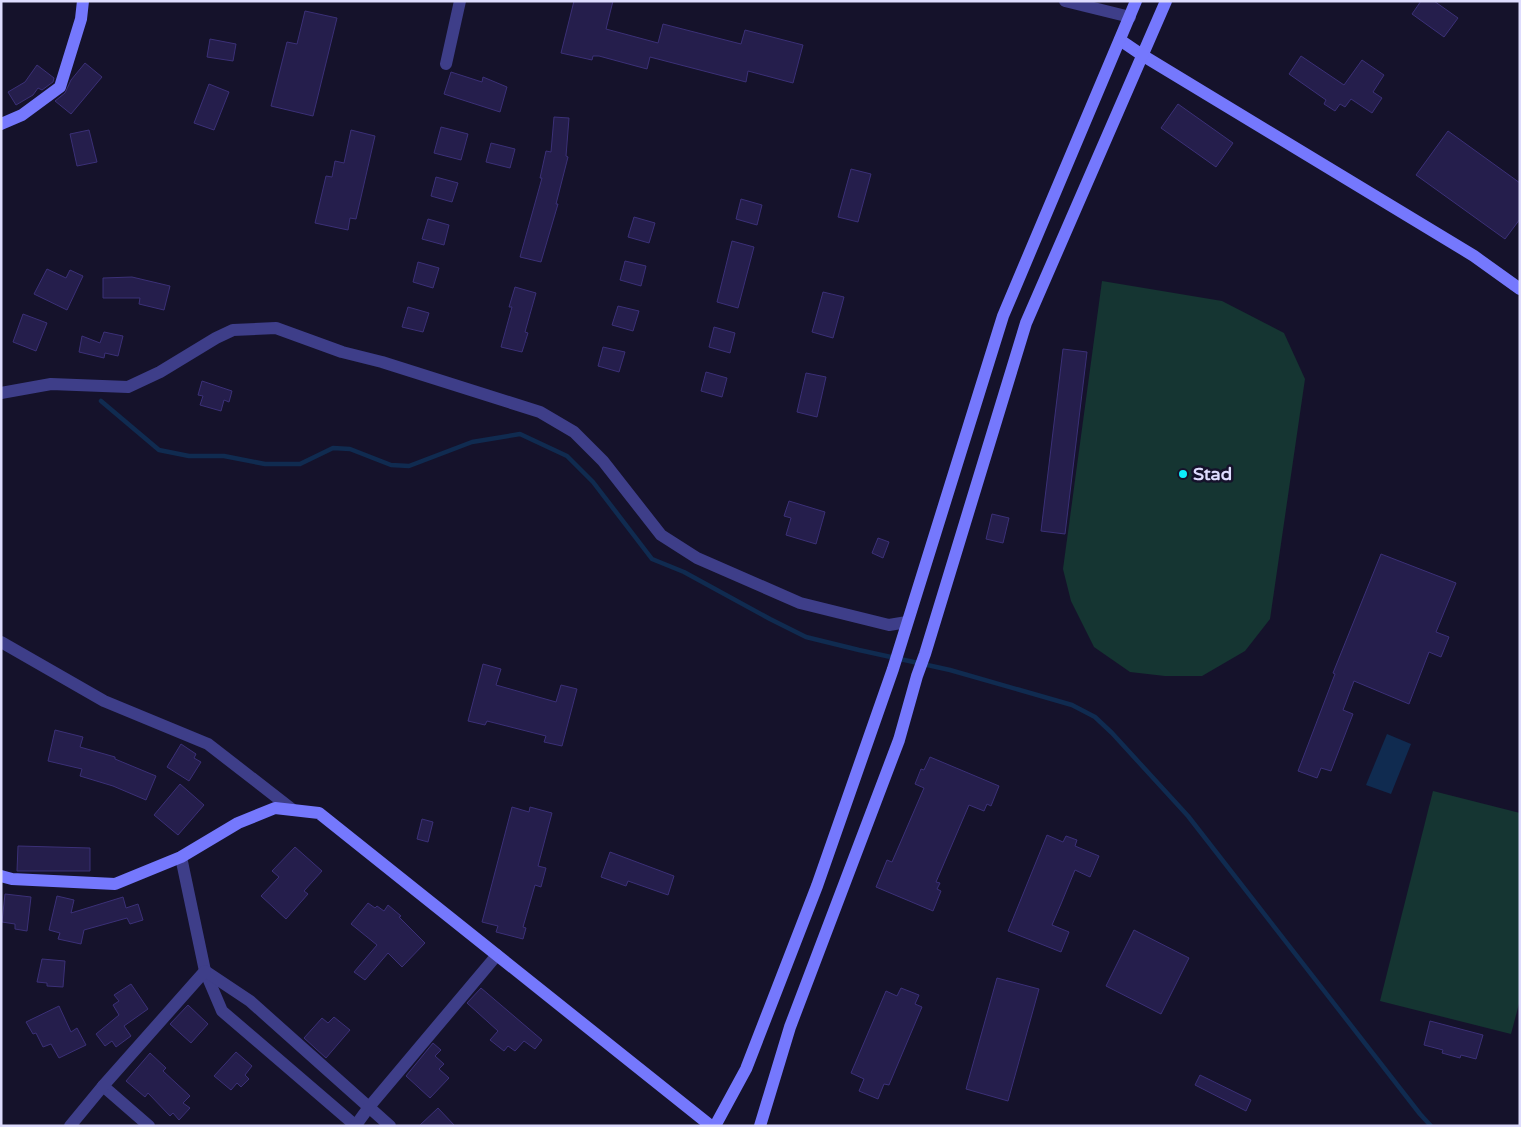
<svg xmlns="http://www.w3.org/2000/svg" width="1521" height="1127" viewBox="0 0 1521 1127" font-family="'Varela Round',sans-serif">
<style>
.green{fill:#153532}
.water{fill:#102b50}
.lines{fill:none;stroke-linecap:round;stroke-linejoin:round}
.stream{stroke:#102b50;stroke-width:4.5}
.building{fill:#251e4c;stroke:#3b3077}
.street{stroke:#3e3e89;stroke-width:12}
.secondary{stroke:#7578fd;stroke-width:12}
.poi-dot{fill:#0ceefb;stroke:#15122b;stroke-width:2}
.labels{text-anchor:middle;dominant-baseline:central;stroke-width:5;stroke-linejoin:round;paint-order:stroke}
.poi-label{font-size:18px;font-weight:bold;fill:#dedcfe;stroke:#15122b;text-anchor:start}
</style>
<rect width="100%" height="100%" fill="#15122b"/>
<!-- green -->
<g class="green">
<polygon points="1102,281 1222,301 1284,333 1305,379 1270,619 1245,651 1202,676 1165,676 1130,672 1094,647 1071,601 1063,569"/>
<polygon points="1433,791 1520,813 1520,1000 1511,1034 1380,1001"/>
</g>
<!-- water -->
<polygon class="water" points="1387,734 1411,744 1391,794 1366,785"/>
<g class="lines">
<!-- stream -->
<polyline class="stream" points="101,401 159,450 189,456 224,456 265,464 300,464 333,448 350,449 391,465 409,466 472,442 520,434 567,456 593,482 652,559 684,572 770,619 806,637 859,650 950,670 1072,705 1095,717 1112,733 1188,816 1420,1114 1431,1126"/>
</g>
<!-- building -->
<g class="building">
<polygon points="574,1 613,1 606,29 658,43 663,24 741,44 745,30 803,45 793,83 748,71 746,82 650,57 647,69 599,56 593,56 592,60 561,53"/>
<polygon points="1421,1 1434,1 1458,18 1444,37 1412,14"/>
<polygon points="305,11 337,18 313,116 271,106 287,42 297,44"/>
<polygon points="210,39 236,44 233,61 207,57"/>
<polygon points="1301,56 1344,85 1362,60 1384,75 1373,92 1382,98 1372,113 1351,99 1345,107 1340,104 1335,111 1324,104 1326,100 1289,74"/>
<polygon points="85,63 102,77 71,114 55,101 65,93 71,80"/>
<polygon points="37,65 54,78 53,82 42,90 38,88 33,95 16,105 8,92 25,82"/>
<polygon points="451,72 482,82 483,77 507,87 500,112 444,94"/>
<polygon points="209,84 229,92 214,130 194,123"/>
<polygon points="1178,104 1233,143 1216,167 1161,128"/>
<polygon points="554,117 569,118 566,156 568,157 556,204 558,204 541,262 520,257 542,178 540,178 546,151 551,152"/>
<polygon points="441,127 468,134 461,160 434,153"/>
<polygon points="89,130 97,162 77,166 70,134"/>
<polygon points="351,130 375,136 356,219 350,218 348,230 315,223 326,176 332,177 335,161 344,163"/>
<polygon points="1448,131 1520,183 1520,219 1505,239 1416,175"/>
<polygon points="491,143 515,149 510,168 486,162"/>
<polygon points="851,169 871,174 858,222 838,217"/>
<polygon points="436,177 458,183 452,202 431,196"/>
<polygon points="741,199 762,205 757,225 736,219"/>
<polygon points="634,217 655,223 649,243 628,237"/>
<polygon points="428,219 449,225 444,245 422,239"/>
<polygon points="732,241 754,247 738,308 717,302"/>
<polygon points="625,261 646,266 641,286 620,280"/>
<polygon points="418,262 439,268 433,288 413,282"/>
<polygon points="47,269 66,278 70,270 83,276 67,310 34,294"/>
<polygon points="132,277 170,286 164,310 139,304 140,298 103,298 103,278"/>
<polygon points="515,287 536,293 525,332 528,333 522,352 501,347 512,307 509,307"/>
<polygon points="823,292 844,297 833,338 812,332"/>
<polygon points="618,306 639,311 633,331 612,325"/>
<polygon points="408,307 429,313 423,332 402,327"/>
<polygon points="23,314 47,323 36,351 13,342"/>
<polygon points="714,327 735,333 730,353 709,347"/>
<polygon points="104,332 123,336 118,356 105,353 104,358 79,352 82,336 100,343"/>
<polygon points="603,347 625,352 619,372 598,366"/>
<polygon points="1063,349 1087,352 1065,534 1041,531"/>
<polygon points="706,372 727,378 722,397 701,391"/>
<polygon points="806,373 826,377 817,417 797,412"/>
<polygon points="202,381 232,391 229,402 224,400 221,411 200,405 203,396 198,395"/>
<polygon points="789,501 825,512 816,544 786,535 791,518 784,516"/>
<polygon points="992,514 1009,518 1003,543 986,539"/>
<polygon points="878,538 889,542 883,558 872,553"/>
<polygon points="1381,554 1456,583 1436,632 1449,637 1441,657 1429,652 1409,704 1354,681 1343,710 1353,714 1331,771 1321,768 1317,778 1298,771 1335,674 1333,673"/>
<polygon points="483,664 501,669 496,685 556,702 561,685 577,689 562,746 544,742 546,736 487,721 485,725 468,721"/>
<polygon points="55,730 83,737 80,747 115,757 115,759 156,776 146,800 113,786 80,776 82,769 48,761"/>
<polygon points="181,744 196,754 194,758 201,762 189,781 167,767"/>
<polygon points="930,757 999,786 991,806 987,804 984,811 969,805 936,882 940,883 937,889 941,891 933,911 876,887 887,860 892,862 924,788 915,784 921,769 924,770"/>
<polygon points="180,784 204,805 178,835 154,815"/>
<polygon points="512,807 529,812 530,807 552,813 538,866 546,868 541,887 535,885 523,927 526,928 523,939 496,932 498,926 482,922"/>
<polygon points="422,819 433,822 428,842 417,839"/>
<polygon points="1047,835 1063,842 1066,836 1077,840 1075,846 1099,856 1090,877 1075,870 1061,904 1052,925 1069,932 1061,952 1008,931"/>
<polygon points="18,846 90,848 90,871 17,871"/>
<polygon points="295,847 322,871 304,891 308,894 286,919 261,896 279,877 272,871"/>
<polygon points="610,852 674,876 668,895 628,881 626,886 601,877"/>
<polygon points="5,894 31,897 27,931 15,929 15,924 2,922"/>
<polygon points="57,896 74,900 71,913 123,897 126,908 138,904 143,920 130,924 127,918 84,930 81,944 58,939 60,933 49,930"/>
<polygon points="368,903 375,908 377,906 384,911 388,905 401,916 399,917 425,943 402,967 388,953 365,980 354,972 377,945 351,924"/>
<polygon points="1134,930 1189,958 1161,1014 1106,986"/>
<polygon points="42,959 65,961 63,987 47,986 47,983 37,982"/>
<polygon points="997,978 1039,989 1008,1101 966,1089"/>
<polygon points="131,984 148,1009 124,1026 131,1036 116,1047 112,1041 105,1046 96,1034 119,1015 113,1005 119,1001 114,995"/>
<polygon points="481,988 542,1040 535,1049 524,1041 515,1051 508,1046 504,1051 490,1040 498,1031 467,1003"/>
<polygon points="901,988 919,995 915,1004 922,1007 889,1085 884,1084 878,1099 859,1091 864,1079 851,1073 886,991 897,996"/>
<polygon points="188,1005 208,1024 191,1043 170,1024"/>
<polygon points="59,1006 71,1032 77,1028 86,1045 59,1058 51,1044 43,1047 36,1033 33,1034 26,1022"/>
<polygon points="334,1017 350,1030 326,1058 304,1038 322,1018 328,1023"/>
<polygon points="1430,1021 1483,1035 1476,1059 1461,1055 1460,1058 1442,1053 1443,1050 1424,1045"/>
<polygon points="433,1043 441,1050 435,1056 444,1064 439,1069 449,1078 430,1098 406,1076"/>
<polygon points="236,1052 252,1066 245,1075 249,1079 241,1087 237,1083 231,1090 214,1076"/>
<polygon points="150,1053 166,1068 163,1071 190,1096 183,1103 190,1108 179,1120 173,1113 170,1116 148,1093 145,1097 126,1081"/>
<polygon points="1200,1075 1251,1100 1246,1111 1195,1085"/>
<polygon points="438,1108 455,1126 419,1126"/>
</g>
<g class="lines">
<!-- street -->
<g class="street">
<polyline points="1065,1 1130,17"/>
<polyline points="446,64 460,1"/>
<polyline points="1,393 51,384 128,387 160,372 216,338 233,330 276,328 342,352 382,362 540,412 574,432 603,461 661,535 697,558 800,603 889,625 907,622"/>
<polyline points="1,642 104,701 208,744 293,810"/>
<polyline points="181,857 205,971 222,1011 356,1126"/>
<polyline points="205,971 250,1001 390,1126"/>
<polyline points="103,1086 149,1126"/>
<polyline points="356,1125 369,1107 497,955"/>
<polyline points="70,1126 103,1086 205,971"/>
</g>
<!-- secondary -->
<g class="secondary">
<polyline points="1120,40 1142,55 1474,256 1520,289"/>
<polyline points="1,124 22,115 60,87 81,19 83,1"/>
<polyline points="1,876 12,879 115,884 181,857 238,823 275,808 319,813 711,1126"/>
<polyline points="715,1126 746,1069 817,886 893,669 1003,316 1136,1"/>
<polyline points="760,1126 790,1027 899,740 917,676 925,654 1026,323 1166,1"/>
</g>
</g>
<!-- markers -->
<circle class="poi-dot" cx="1183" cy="474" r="5"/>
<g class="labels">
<!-- poi labels -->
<g class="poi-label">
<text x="1193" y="474">Stad</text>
</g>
</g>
<!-- border -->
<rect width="1521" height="1127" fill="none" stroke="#dedcfe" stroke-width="5"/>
</svg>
